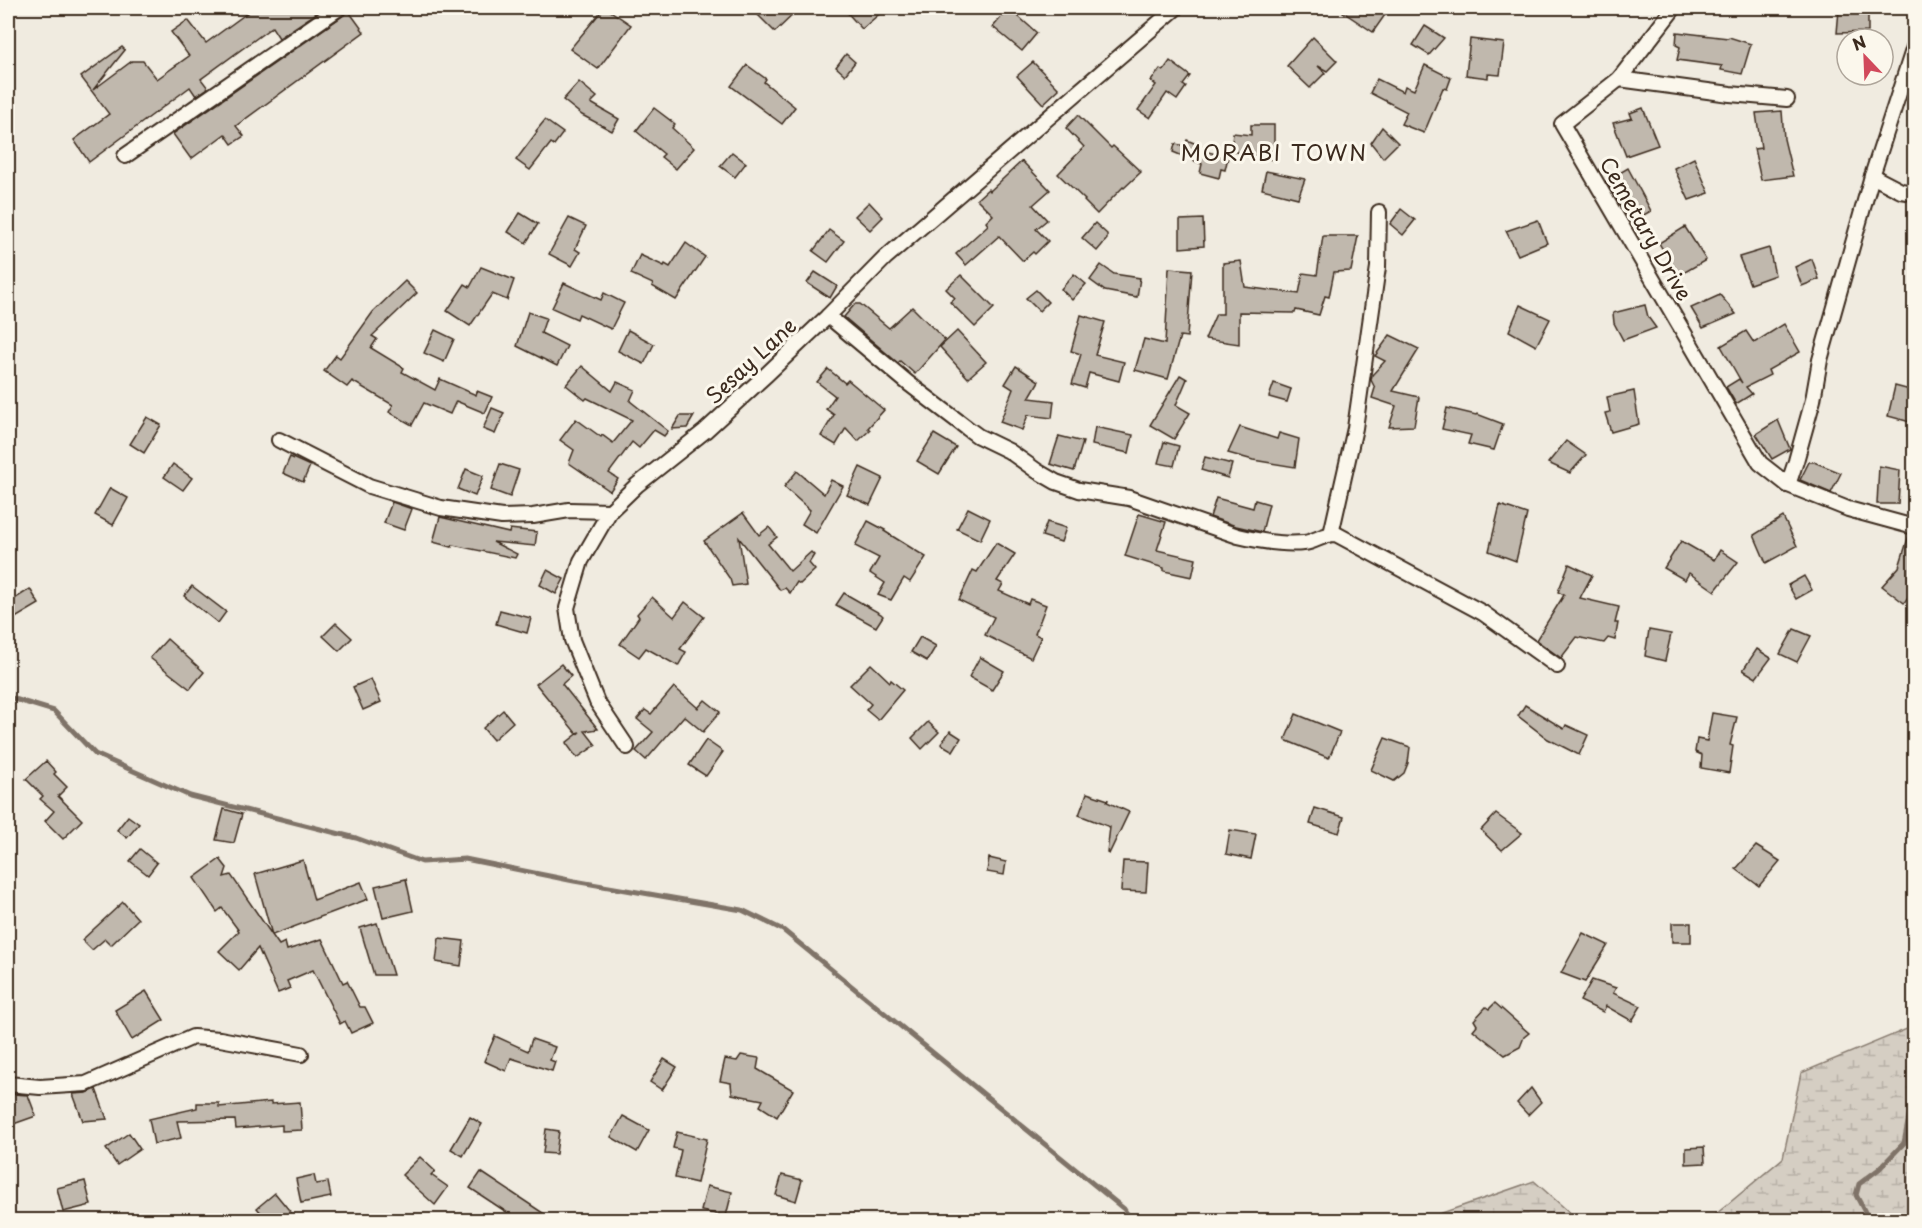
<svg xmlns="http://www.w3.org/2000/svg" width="1922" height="1228" viewBox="0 0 1922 1228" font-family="'Playpen Sans',sans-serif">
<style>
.wetland{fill:url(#wetland-marsh);stroke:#887c70;stroke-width:1.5}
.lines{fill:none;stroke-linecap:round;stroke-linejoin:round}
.stream{stroke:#7f7367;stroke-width:5}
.building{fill:#c0b8ad;stroke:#3b2a1e;stroke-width:1.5}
.street-casing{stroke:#3b2a1e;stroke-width:18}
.street{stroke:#fbf7ec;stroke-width:14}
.labels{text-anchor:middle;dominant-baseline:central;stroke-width:6;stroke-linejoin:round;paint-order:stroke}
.street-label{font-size:21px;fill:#3b2a1e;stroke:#fbf7ec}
.neighbourhood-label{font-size:22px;letter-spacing:1.5px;fill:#3b2a1e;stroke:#fbf7ec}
</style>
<defs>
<pattern id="wetland-marsh" width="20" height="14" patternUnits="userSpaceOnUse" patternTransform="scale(1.5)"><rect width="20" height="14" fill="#d5cec3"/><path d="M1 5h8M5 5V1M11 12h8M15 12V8" fill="none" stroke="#b8b1a7"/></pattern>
</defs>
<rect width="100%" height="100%" fill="#f0ebe0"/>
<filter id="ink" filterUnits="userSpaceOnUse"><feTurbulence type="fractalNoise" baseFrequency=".0167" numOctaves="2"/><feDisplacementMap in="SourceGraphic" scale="12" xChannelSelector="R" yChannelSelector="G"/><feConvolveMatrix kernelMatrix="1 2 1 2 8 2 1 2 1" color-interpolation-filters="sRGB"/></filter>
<g filter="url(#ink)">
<!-- wetland -->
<g class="wetland">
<polygon points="1914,1026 1914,1220 1709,1220 1783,1158 1801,1073"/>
<polygon points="1534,1181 1578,1220 1422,1220"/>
</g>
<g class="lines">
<!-- stream -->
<g class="stream">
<polyline points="8,697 54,711 95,754 190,796 356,838 422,862 465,859 574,881 742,910 783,930 1124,1209 1131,1220"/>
<polyline points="1867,1220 1867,1216 1856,1195 1859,1184 1879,1169 1904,1143 1914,1091"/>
</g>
</g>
<!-- building -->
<g class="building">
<polygon points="254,8 324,8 279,38 272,27 201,79 208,88 196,96 190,87 89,162 74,140 109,114 81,77 122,47 125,50 93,90 132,61 143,61 157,79 189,56 171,32 188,20 206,43"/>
<polygon points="604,8 606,8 631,25 598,69 570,49"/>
<polygon points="751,8 800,8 775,32"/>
<polygon points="843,8 886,8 862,29"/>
<polygon points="1009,8 1037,33 1022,51 993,27"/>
<polygon points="1337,8 1380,8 1387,12 1373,32"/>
<polygon points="348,10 364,32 236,126 244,136 232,144 225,134 191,159 173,134 344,15"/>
<polygon points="1839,10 1868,10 1868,32 1837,33"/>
<polygon points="1425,26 1444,38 1429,55 1413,45"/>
<polygon points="1677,32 1728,38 1729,37 1751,44 1742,74 1721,70 1722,66 1677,60 1680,47 1676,45"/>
<polygon points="1313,37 1337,61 1327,71 1318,66 1325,73 1310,88 1287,66"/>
<polygon points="1470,39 1504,43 1500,75 1488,74 1488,78 1466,75"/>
<polygon points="846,54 855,62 845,75 836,67"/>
<polygon points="1170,61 1190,76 1183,85 1186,87 1177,100 1167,93 1150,118 1138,110 1156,85 1151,81 1160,69 1163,71"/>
<polygon points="1033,62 1059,89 1043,104 1017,76"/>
<polygon points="747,65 766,79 764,82 795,107 782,124 731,86"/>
<polygon points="1425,65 1451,78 1447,89 1443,88 1424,133 1401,124 1407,112 1370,93 1377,79 1403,92 1405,86 1414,90"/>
<polygon points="579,82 597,97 591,103 619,119 612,131 582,115 563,100"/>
<polygon points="654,108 675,124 672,128 694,148 676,169 661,157 664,154 636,131"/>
<polygon points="1643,108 1658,145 1626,156 1613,123 1632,118 1630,113"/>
<polygon points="1782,111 1784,139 1793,176 1761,180 1754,149 1761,148 1756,113"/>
<polygon points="1078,115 1111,148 1113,146 1141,172 1124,188 1123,187 1097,214 1084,201 1085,200 1058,174 1084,147 1066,128"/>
<polygon points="545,120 563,133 554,145 551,143 530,170 516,160 537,132 536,131"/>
<polygon points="1251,125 1274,125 1274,160 1231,151 1233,133 1251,135"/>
<polygon points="1382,127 1398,143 1383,158 1371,143"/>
<polygon points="1187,140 1201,146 1200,150 1228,157 1225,170 1221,169 1219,178 1200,173 1202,164 1173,152 1175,144 1185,146"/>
<polygon points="732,152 746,163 735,177 720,166"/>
<polygon points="1694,158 1709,193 1689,200 1674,168"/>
<polygon points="1022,161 1050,190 1033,205 1047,220 1036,229 1048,241 1035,254 1033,252 1023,261 999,236 966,265 956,254 988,225 986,222 993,215 977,199 988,189 990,191"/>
<polygon points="1628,168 1651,211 1631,222 1606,181"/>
<polygon points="1266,171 1305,179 1298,198 1262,189"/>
<polygon points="869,202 883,217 870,230 855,216"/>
<polygon points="1401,209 1415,220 1403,235 1390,224"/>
<polygon points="520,213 538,224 526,243 508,232"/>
<polygon points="569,218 586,226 575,249 580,252 572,266 549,254"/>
<polygon points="1203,219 1204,246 1180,248 1180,220"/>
<polygon points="1538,220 1547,243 1518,255 1506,231"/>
<polygon points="1095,223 1107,234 1107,239 1097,251 1082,238"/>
<polygon points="1685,227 1706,260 1678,276 1659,243"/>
<polygon points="829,230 844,241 828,262 813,251"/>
<polygon points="1323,236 1358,236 1351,271 1334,272 1329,297 1325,296 1319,315 1296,310 1295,313 1239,312 1239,344 1205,339 1216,314 1223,314 1223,263 1241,261 1245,287 1299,294 1303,273 1317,275"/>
<polygon points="686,243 705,257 676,300 652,286 653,284 631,274 640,255 664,266 665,264 670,267"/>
<polygon points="1769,248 1775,275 1750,284 1739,257"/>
<polygon points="1812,259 1819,279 1802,286 1795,267"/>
<polygon points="1101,265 1114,274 1140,278 1137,297 1105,291 1090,280"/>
<polygon points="481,267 514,280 507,300 492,294 470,326 447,311 465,284 470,287"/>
<polygon points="1169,268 1192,270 1187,337 1180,336 1168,379 1135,370 1144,339 1165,344"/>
<polygon points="815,272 837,286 830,298 807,283"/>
<polygon points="1074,274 1086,284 1072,300 1061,289"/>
<polygon points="961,275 994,308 975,327 950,302 955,298 946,289"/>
<polygon points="405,281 417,293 372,336 377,339 371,348 404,368 402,372 435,390 440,379 476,395 477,391 492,397 485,413 456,401 450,414 424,403 412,425 389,412 393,405 352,381 347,387 324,371 336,355 340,358 373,312"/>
<polygon points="564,283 601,300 604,293 624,303 611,329 579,314 577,319 552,308"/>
<polygon points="1036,290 1048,302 1039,311 1026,298"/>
<polygon points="1720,295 1736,314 1703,328 1691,308"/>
<polygon points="855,304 860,304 889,328 912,307 945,340 915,374 900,361 898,363 844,317"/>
<polygon points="1520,305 1550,319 1536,346 1509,331"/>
<polygon points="1645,305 1648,317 1656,328 1623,340 1614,323 1613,313"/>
<polygon points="528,312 546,318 541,333 567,346 557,366 517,346"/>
<polygon points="1081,315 1105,322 1095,355 1124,362 1119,381 1089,373 1085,388 1072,384 1081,354 1071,351"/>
<polygon points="1784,324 1800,352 1768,370 1770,375 1746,387 1752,394 1736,404 1726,387 1739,379 1742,383 1721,346 1746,331 1754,343"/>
<polygon points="435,330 454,339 444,362 424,353"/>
<polygon points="628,330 654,344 644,364 618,351"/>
<polygon points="957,331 986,362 968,378 940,347"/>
<polygon points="1390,335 1419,349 1393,391 1419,397 1414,426 1389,427 1396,406 1372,398 1375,388 1371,380 1372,375 1385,361 1375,356"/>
<polygon points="582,366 612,391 617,382 635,390 630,401 668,431 664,436 654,430 639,448 632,442 609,473 618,479 610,491 569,463 574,450 560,440 576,419 601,437 602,435 613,443 632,420 587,398 585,400 566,385"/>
<polygon points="1016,366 1039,381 1029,398 1054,401 1052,418 1028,415 1022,430 1000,422 1013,389 1005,384"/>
<polygon points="828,369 845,383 848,380 884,410 868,428 870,430 858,441 846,428 836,445 821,436 834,415 826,409 835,396 817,382"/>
<polygon points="1180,375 1187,379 1176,405 1190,413 1174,439 1150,425"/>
<polygon points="1274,383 1291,389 1287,402 1269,397"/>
<polygon points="1895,386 1914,391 1914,423 1888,416"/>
<polygon points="1634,391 1639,424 1611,432 1605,413 1610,412 1607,397"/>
<polygon points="492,408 504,413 495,434 483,429"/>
<polygon points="1447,408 1476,415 1477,414 1503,424 1494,450 1468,444 1471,435 1442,429"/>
<polygon points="680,416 694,416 687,428 672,429"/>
<polygon points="147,417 161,425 144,453 130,444"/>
<polygon points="1778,420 1790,449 1772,459 1756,434"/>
<polygon points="1095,427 1133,435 1129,453 1092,445"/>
<polygon points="1240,427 1277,439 1279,433 1299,439 1295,467 1253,460 1228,453"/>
<polygon points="934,434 956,447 939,474 917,461"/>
<polygon points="1059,436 1083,442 1074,471 1050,464"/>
<polygon points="1566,441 1586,455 1570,473 1548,463"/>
<polygon points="1164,442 1179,446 1174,466 1158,463"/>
<polygon points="290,457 310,466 303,482 283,473"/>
<polygon points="1205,457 1232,464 1228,478 1201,470"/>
<polygon points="1809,462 1814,462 1841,473 1831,493 1800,480"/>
<polygon points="173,464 192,478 183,490 164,477"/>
<polygon points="500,464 519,470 510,497 491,490"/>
<polygon points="1879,466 1900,470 1898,504 1877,504"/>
<polygon points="860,467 883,478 870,505 847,495"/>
<polygon points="466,469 483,476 475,496 458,489"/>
<polygon points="797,471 824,494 831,480 843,486 816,533 802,524 810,510 784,487"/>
<polygon points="110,488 128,498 113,525 95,515"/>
<polygon points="1216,498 1253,508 1255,500 1269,504 1262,532 1236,526 1210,517"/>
<polygon points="392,502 412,509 404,530 384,523"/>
<polygon points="1500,505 1527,514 1516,561 1489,551"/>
<polygon points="968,508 990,519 980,540 957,529"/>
<polygon points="743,513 759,535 769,527 777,537 768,544 790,571 811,552 814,555 809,563 815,570 800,584 797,582 790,593 785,588 780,590 777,586 739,538 746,584 732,586 730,579 704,541"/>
<polygon points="1139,514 1166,522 1157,550 1196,559 1192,577 1164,571 1164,568 1125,556"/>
<polygon points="440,517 509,533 510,529 537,532 535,546 493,542 517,554 515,558 453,545 452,547 433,542"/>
<polygon points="1783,517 1797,546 1766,563 1754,535"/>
<polygon points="868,521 885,530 884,531 926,557 910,582 904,578 891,600 878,595 885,583 870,573 879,558 855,546"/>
<polygon points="1047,522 1066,528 1061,542 1042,536"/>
<polygon points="1909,535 1914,536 1914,588 1904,603 1882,586 1899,567"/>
<polygon points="1681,541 1714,560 1720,550 1738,562 1715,591 1689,573 1685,580 1664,568"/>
<polygon points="996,543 1015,554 997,581 1003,584 999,591 1028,604 1030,599 1046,605 1035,634 1041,637 1031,658 985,635 994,617 959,600 973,570 977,572"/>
<polygon points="1569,564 1592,575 1580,598 1619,607 1615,623 1618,623 1615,640 1608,638 1604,643 1577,637 1561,658 1536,640 1564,595 1558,592"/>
<polygon points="547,570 564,579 556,594 540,585"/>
<polygon points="1804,576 1812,590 1796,599 1788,585"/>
<polygon points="192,586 226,612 218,623 184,596"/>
<polygon points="30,589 39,604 12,620 8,611 8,603"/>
<polygon points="844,593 881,614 883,616 876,627 836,605"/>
<polygon points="652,597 674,617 685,602 704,617 680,649 686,652 678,666 646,648 639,657 620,644 639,617 637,614"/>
<polygon points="500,610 531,618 527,633 496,624"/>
<polygon points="336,623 352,638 339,651 323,636"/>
<polygon points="1794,629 1811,636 1797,662 1780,654"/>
<polygon points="1649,630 1671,634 1665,661 1645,656"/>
<polygon points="920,637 936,646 927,661 911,652"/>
<polygon points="167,639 204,672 190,689 150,658"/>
<polygon points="1757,649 1771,658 1756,678 1743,670"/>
<polygon points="980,657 1004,671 992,690 969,677"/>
<polygon points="561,664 571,676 562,684 598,729 585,731 596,745 577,758 566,743 580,732 576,733 536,684"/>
<polygon points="871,664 890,682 891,680 903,690 878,720 866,710 871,704 850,685"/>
<polygon points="371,679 381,702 363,710 353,687"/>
<polygon points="674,687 698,708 705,700 720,712 703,732 684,716 646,760 636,751 653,732 637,719 645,710 651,714"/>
<polygon points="1525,705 1564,729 1566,725 1588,735 1579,755 1548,739 1518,716"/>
<polygon points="503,710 513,722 493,740 483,728"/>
<polygon points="1712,713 1737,717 1730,745 1733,746 1729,773 1701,768 1702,755 1695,752 1697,739 1707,741"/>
<polygon points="1296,714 1340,732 1329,758 1285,740"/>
<polygon points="928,722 939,732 922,749 912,738"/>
<polygon points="950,731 961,738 953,751 941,744"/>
<polygon points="1385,738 1410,747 1408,763 1404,773 1394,781 1371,770"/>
<polygon points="706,740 723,752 706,776 689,765"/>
<polygon points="46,761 56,772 54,774 67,787 58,796 82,820 63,839 45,821 54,811 40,799 43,796 26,779"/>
<polygon points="1087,793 1108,800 1107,802 1129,812 1109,854 1107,853 1110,827 1079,815"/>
<polygon points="1315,808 1344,817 1339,833 1310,824"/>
<polygon points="224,809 242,814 234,843 216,840"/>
<polygon points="1496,814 1522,833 1502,850 1481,830"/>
<polygon points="128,816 139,824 127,838 117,830"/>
<polygon points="1230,830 1256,834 1251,859 1226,854"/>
<polygon points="1756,846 1780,861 1759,886 1736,869"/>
<polygon points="140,849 157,863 148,875 130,861"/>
<polygon points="989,858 1006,862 1004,875 987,872"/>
<polygon points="220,859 227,868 224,877 231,875 272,935 255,874 303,860 314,900 361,882 368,899 272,935 279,945 285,942 287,950 322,939 343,983 347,981 360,1007 365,1007 373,1023 351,1033 345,1021 340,1024 313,970 287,981 290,988 278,993 258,948 239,970 219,951 239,931 222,908 217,912 194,878"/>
<polygon points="1123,861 1148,862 1146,892 1121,891"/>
<polygon points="406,879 413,911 383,918 375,886"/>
<polygon points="123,902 138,919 111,945 105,939 92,950 82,940"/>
<polygon points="377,923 393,975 374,975 360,928"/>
<rect x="1672" y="923" width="19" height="19"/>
<polygon points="1583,933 1608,945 1585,982 1561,973"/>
<polygon points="439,938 464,941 461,966 436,962"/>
<polygon points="1592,980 1616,988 1613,993 1641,1006 1632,1021 1606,1006 1603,1012 1580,1001"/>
<polygon points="146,991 164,1020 132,1040 115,1010"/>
<polygon points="1495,1003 1529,1033 1524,1037 1520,1047 1505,1055 1473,1030 1477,1025 1474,1020 1486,1007 1489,1009"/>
<polygon points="495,1036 528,1051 532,1039 555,1047 550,1060 555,1062 552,1071 511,1058 506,1071 484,1061"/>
<polygon points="741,1055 759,1058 757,1069 793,1090 777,1117 760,1106 763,1100 732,1094 731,1083 720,1081 725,1059 737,1061"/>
<polygon points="664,1059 677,1067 662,1090 650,1082"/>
<polygon points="1531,1088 1541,1102 1528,1115 1517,1103"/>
<polygon points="96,1089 107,1119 83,1121 73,1094 87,1093"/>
<polygon points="13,1094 28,1095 36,1116 8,1126 8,1096"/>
<polygon points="271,1102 271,1104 300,1102 302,1130 282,1131 282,1125 236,1129 235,1120 177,1121 181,1138 154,1144 149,1119 197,1108 197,1103 219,1103 219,1107"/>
<polygon points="623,1116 649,1130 637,1152 611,1137"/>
<polygon points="470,1117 482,1124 463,1156 451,1149"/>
<polygon points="546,1129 559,1131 556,1154 543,1153"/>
<polygon points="677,1132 707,1139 697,1183 675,1178 681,1150 673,1148"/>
<polygon points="129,1133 140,1149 117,1165 106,1149"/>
<polygon points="1704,1147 1705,1163 1686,1164 1686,1148"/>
<polygon points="420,1157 435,1171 431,1175 448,1187 435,1205 402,1175"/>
<polygon points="481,1172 555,1221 520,1221 470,1188"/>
<polygon points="314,1175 316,1184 328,1182 331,1197 301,1203 296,1179"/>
<polygon points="782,1175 802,1180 796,1201 776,1195"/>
<polygon points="85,1181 91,1205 63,1212 57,1188"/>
<polygon points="707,1186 732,1192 726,1216 701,1211"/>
<polygon points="275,1193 298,1221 268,1221 257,1208"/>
</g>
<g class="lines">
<!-- street casing -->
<g class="street-casing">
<g id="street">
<polyline points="1674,8 1619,79 1562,124 1760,463 1788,485 1848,509 1914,527"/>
<polyline points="1619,79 1730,94 1787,99"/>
<polyline points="125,156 339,8"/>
<polyline points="1872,176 1901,191 1914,193"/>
<path d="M828,316l80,67 59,45 11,8 31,15 28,20 19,11 23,8 50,8 109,38c21,5 45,9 66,7 11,-1 21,-10 32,-9l147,79 74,53"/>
<polyline points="279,440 369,486 441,508 502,517 533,516 569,510 610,511 637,485 705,431 766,375 828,316 885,258 1176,8"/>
<polyline points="1788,485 1796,461 1813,400 1820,360 1872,176 1914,47"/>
<polyline points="610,511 581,561 567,608 572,640 597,702 627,747"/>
<polyline points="1331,534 1355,428 1378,267 1379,212"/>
<polyline points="8,1084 40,1087 86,1084 193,1037 220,1039 301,1054"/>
</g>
</g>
<!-- street -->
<use href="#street" class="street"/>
</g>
</g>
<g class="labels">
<!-- street labels -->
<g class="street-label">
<text transform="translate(1647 228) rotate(60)">Cemetary Drive</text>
<text transform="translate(750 360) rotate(-43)">Sesay Lane</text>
</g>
<!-- neighbourhood labels -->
<g class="neighbourhood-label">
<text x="1274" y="151">MORABI TOWN</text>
</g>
</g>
<!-- margin -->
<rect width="1922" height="1228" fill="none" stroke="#fbf7ec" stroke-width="30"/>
<rect x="15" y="15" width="1892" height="1198" fill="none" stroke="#3b2a1e" stroke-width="2" filter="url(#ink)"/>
<!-- north arrow -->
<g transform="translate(1865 57) rotate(337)"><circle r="28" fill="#fbf7ec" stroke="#aea59a" stroke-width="1.5"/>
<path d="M0-4.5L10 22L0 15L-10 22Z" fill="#d1495b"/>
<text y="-9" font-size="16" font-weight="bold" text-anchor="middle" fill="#3b2a1e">N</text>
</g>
</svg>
